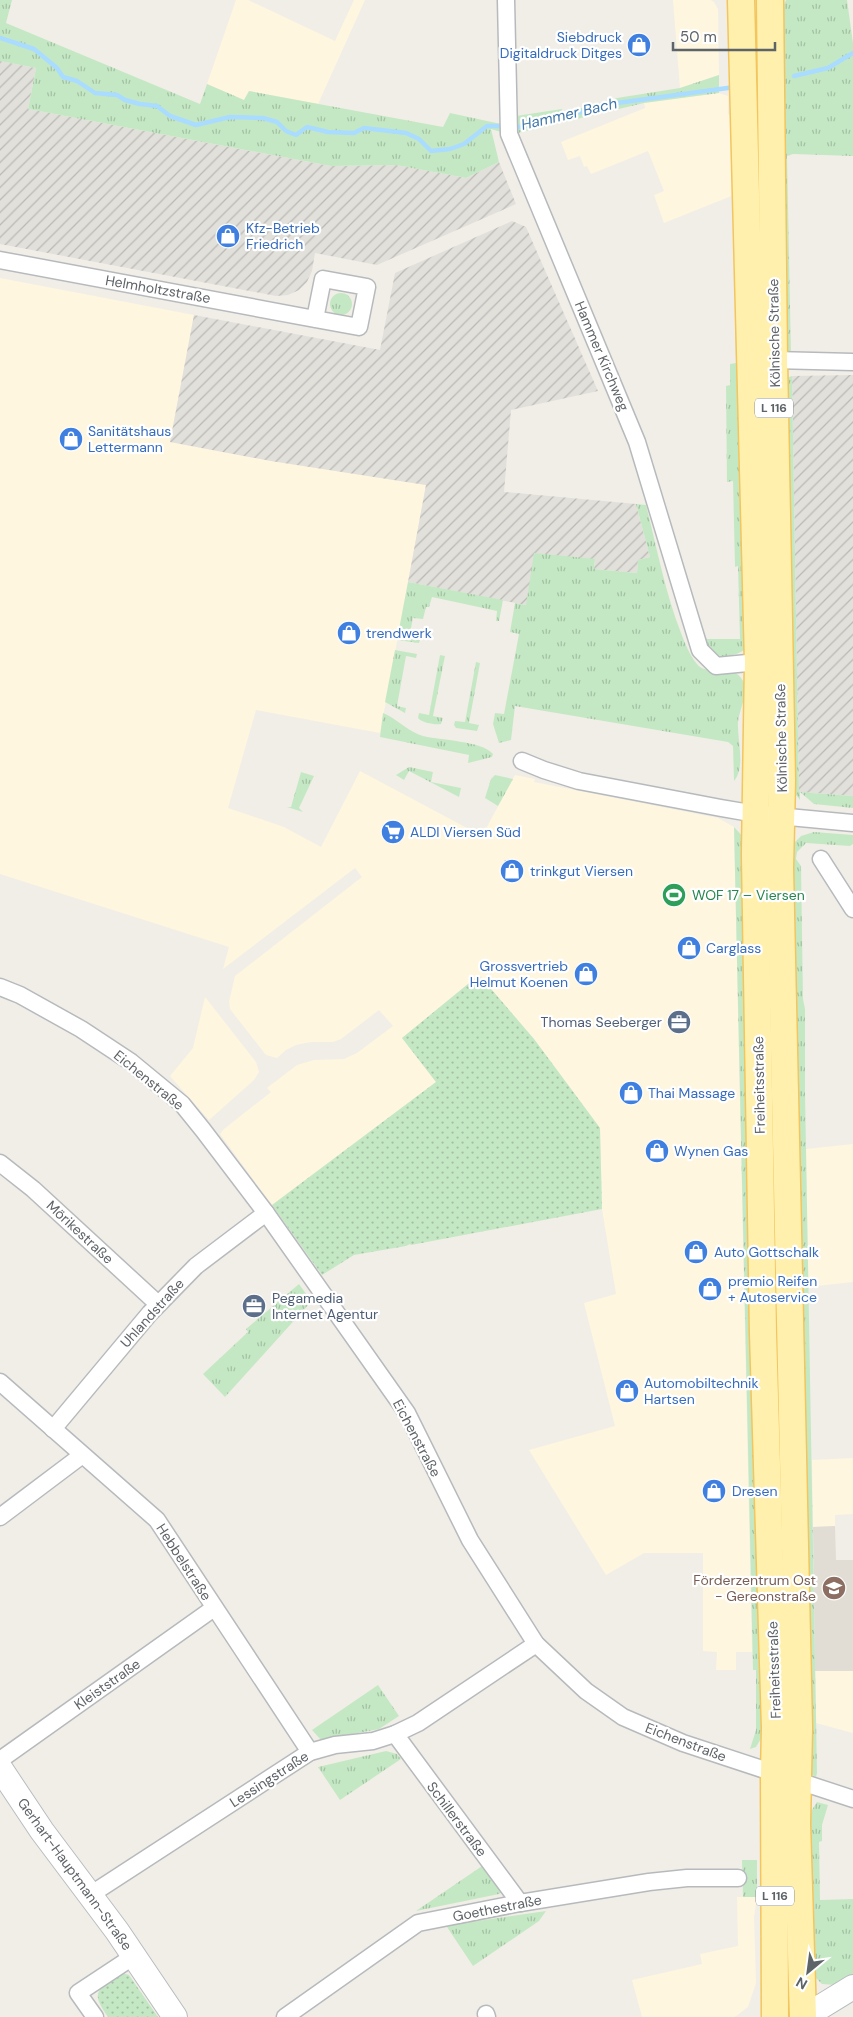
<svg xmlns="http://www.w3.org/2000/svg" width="853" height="2017" viewBox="0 0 853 2017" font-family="'DM Sans',sans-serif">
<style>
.commercial{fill:#fef6df}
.industrial{fill:url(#industrial-furrows)}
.education{fill:#e1ddd5}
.grass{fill:url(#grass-tufts)}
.park{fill:url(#park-dots)}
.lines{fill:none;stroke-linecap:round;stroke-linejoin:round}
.stream{stroke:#a9dcff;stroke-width:4.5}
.street-casing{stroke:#b7babd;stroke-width:19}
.secondary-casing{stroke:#b8bcc0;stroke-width:26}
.primary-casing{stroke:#f3c55e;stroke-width:29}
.street{stroke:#fff;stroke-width:16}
.secondary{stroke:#fff;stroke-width:24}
.primary{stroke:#fff0ae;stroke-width:26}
.labels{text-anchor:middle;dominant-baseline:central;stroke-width:4.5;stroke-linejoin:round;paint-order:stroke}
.shield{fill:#fff;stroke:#8e9295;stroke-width:1}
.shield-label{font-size:12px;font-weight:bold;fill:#5e6367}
.shop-label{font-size:14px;fill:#366cbe;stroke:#fff;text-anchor:start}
.street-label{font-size:14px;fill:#5e6367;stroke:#fff}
.leisure-label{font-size:14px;fill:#27864d;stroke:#fff;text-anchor:start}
.service-label{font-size:14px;fill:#4e5e75;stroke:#fff;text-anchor:end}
.education-label{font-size:14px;fill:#785e54;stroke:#fff;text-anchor:end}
.water-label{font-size:15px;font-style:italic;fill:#4077ab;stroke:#fff}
</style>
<defs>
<pattern id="industrial-furrows" width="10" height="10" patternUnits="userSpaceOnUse" patternTransform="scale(1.25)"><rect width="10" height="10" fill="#e2e0db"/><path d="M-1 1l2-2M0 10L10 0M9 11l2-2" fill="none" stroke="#bab9b5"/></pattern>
<pattern id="grass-tufts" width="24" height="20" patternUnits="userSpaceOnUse" patternTransform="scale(1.25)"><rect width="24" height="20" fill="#c5e8c4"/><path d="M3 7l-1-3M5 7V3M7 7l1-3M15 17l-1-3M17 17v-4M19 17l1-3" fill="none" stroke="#a3c0a3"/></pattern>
<pattern id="park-dots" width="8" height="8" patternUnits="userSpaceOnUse" patternTransform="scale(1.25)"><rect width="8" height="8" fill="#c5e8c4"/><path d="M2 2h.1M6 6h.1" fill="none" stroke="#a3c0a3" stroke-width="1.8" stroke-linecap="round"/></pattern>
</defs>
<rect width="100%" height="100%" fill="#f1eee7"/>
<!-- commercial -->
<g class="commercial">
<polygon points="236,0 248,0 335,41 354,0 365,0 318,104 249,91 244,100 207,84"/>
<polygon points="673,0 711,0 714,2 718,9 719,75 680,88"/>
<polygon points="719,93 728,96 728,114 732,117 734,195 664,223 654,195 664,191 648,151 591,174 587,166 584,167 580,156 568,160 561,142 645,108 644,103"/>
<polygon points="0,278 194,315 170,442 271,461 426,485 380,733 256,710 228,808 284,827 321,847 360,771 482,836 515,775 535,779 534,782 718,818 734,827 752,1652 736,1652 736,1670 716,1670 717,1652 703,1651 703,1553 644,1553 606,1575 529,1450 615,1426 584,1303 616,1294 602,1209 600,1128 534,1039 479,975 402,1038 436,1082 272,1205 220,1134 224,1129 271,1092 267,1088 297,1065 314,1060 344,1059 357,1053 393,1026 379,1010 341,1039 333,1042 311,1042 296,1045 286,1050 277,1058 266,1055 230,1009 229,1002 235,976 362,877 355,868 223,969 229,947 0,874"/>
<polygon points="205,997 256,1062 259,1072 254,1080 209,1120 170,1076 193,1048"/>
<polygon points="853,1144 853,1282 808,1287 806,1149"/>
<polygon points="853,1458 853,1514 835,1515 835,1526 813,1527 812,1460"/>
<polygon points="815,1671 853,1671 853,1733 816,1723"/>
<polygon points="737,1897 757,1897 754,1917 756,1983 748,2007 735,2017 642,2017 632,1980 702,1964 700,1954 738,1946"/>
</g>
<!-- industrial -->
<g class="industrial">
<polygon points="0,61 36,68 28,109 331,166 396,165 466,178 499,162 516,204 377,265 315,253 312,271 307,282 299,290 288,295 276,296 0,244"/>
<polygon points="512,221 526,227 598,391 511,410 504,492 636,504 650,557 638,560 637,573 594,569 595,559 526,605 408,582 426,485 271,461 170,442 194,315 380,350 395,273"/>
<polygon points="853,375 853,796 799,792 792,376"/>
</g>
<!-- education -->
<polygon class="education" points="835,1526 836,1560 853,1560 853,1671 815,1671 813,1527"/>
<!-- grass -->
<g class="grass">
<polygon points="0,0 12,0 6,23 200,104 207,84 244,100 249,91 443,127 450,113 501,124 501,132 491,129 499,162 466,178 396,165 331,166 28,109 36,68 0,61"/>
<polygon points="786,0 847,0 853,43 853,156 793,154 787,156 791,354 782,347 779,16"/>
<polygon points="719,75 719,93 644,103 518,133 516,116 562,109 563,113 617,98 680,88"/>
<path d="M732,117l4,15 8,515v3c-8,6 -28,10 -35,0 -3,-4 -5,-10 -7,-15l5,4h33l-2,-73 -3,1 -2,-86 -6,1 -1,-96 4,-1v-21l6,-1z"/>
<circle cx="341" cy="304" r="11"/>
<polygon points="792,376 799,792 853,796 853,808 814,804 800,792 800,800 791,788 783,379"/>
<path d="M636,504l10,1c11,43 19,87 35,128 4,10 9,23 16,31 11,14 36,-3 46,17 6,12 -4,29 -5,41 -1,18 8,45 -4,59l-1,-35 -5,-4 -213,-36 -4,34 -12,3 -6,-19 2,-11 9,1 15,-80 -9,-2 5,-29 11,2 8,-52 61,6 -1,10 43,4 1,-13 12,-3z"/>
<polygon points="408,582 503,600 499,621 496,621 497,611 432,597 429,607 426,607 423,619 413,618 409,638 420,640 419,643 397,640"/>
<polygon points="395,650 417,654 416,658 406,656 397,706 406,708 405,713 385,702"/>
<path d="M440,655l5,1 -12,60 10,2 -2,6c-6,1 -19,-1 -23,-6l1,-5 10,2z"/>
<polygon points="476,662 480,663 469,723 479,725 477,731 456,728 454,725 455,721 465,722"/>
<path d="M383,713c13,5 27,20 40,23 16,4 60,5 70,18l-1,3 -24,6 1,-8 -89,-18z"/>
<polygon points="409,767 433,772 431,782 461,788 459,797 409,771 404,780 396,775"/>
<polygon points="301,772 314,776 299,808 303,812 287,807 291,807"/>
<polygon points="495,775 513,779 498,806 485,798 491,779"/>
<polygon points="734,827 746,840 762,1737 756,1747 750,1749 756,1730 756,1670 753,1670"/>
<polygon points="814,832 853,835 853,844 850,846 806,843 797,852 796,859 801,866 803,999 805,1009 805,1092 817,1773 816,1777 809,1773 790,847 801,836"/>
<polygon points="299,1284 309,1298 309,1304 225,1397 203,1374 248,1332 246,1329"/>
<polygon points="378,1685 399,1716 379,1729 321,1740 312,1730"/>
<polygon points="386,1751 397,1754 401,1759 340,1800 318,1767"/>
<polygon points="817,1802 828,1805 822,1825 822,1841 819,1842 820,1900 853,1899 853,1974 835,1985 822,1984 813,1975 810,1813"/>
<polygon points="742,1860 757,1860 757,1897 743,1897"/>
<polygon points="485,1864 503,1891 499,1894 416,1911"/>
<polygon points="546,1911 539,1921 473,1966 447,1927 457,1924"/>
</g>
<!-- park -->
<g class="park">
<polygon points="479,975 534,1039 600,1128 602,1209 411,1245 410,1244 406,1246 354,1255 322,1275 272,1205 436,1082 402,1038"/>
<path d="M122,1973l7,2 29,42h-50c-19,-27 -10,-27 14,-44z"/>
</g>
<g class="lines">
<!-- stream -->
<g class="stream">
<polyline points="0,38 34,49 57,68 63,77 77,81 95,93 117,95 125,100 140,104 157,106 170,116 196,125 230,117 263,118 277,122 286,131 296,135 307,127 328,132 354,133 364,128 406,133 419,139 431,151 450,149 464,144 487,126 505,126"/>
<polyline points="794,76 828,68 853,53"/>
<polyline points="513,126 520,127 617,103 735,87"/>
</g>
<!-- street casing -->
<g class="street-casing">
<g id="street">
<polyline points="506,0 509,134 637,442 700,650 716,666 758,662"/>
<polyline points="0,260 315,319 359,327 367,287 323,279 315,319"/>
<polyline points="774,360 853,362"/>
<polyline points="522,761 544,770 579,781 721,808 756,814 853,823"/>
<polyline points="821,859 853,909"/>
<polyline points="0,987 20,995 81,1029 131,1062 182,1104 203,1130 266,1213 407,1413 470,1540 536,1644 586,1691 623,1717 683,1743 853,1799"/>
<polyline points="0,1163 33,1189 158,1304"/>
<polyline points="0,1382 157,1520 310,1752"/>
<polyline points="53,1429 150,1313 196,1266 266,1213"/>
<polyline points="0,1517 81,1456"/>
<polyline points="395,1734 520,1903"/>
<polyline points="0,1760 214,1608"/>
<polyline points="90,1895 310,1752 335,1745 373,1741 395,1734 418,1723 536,1644"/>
<polyline points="486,2014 487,2017"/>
<polyline points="95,2017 78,1993 134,1956"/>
<polyline points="285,2017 418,1923 520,1903 649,1882 687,1878 738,1878"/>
</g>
</g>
<!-- secondary casing -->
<g class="secondary-casing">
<g id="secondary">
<polyline points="0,1768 42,1831 117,1931 175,2017"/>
<polyline points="804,2017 853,1987"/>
</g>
</g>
<!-- primary casing -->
<g class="primary-casing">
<g id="primary">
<polyline points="741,0 758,662 755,855 763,1333 775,1728 774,1774 775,2017"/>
<polyline points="770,0 774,360 782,780 780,868 799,1728 797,1824 803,2017"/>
</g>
</g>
<!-- street -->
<use href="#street" class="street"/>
<!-- secondary -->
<use href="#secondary" class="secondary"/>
<!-- primary -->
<use href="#primary" class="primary"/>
</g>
<!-- icons -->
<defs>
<g id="shop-disc" transform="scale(1.25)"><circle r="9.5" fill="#3f7fe0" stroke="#fff"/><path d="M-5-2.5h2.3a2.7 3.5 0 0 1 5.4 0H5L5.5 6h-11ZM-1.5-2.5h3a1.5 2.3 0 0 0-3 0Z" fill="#fff"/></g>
<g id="supermarket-disc" transform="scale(1.25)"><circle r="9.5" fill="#3f7fe0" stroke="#fff"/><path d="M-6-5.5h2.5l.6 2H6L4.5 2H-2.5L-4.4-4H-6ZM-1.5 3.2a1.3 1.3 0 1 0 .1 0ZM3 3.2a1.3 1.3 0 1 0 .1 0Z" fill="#fff"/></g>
<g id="stadium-disc" transform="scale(1.25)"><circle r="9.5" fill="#2e9e5b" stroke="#fff"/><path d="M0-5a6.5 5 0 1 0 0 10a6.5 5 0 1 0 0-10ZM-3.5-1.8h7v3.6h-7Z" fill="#fff"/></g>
<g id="office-disc" transform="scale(1.25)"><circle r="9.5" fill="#5c6f8a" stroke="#fff"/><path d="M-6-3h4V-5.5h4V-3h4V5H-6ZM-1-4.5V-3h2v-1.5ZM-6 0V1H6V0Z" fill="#fff"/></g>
<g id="school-disc" transform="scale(1.25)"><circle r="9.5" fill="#8d6e63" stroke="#fff"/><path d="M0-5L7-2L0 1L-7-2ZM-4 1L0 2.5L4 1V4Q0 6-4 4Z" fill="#fff"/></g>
</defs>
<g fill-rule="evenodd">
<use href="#shop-disc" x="639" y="45"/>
<use href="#shop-disc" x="228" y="236"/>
<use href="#shop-disc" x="71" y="439"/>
<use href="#shop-disc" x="349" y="633"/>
<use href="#supermarket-disc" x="393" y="832"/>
<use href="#shop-disc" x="512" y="871"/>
<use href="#stadium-disc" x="674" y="895"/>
<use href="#shop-disc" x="689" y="948"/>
<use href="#shop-disc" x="586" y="974"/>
<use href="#office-disc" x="679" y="1022"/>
<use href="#shop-disc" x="631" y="1093"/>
<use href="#shop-disc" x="657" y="1151"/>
<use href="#shop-disc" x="696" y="1252"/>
<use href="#shop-disc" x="710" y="1289"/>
<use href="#office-disc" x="254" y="1306"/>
<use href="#shop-disc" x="627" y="1391"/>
<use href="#shop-disc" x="714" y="1491"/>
<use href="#school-disc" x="834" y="1588"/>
</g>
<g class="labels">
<!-- shield labels -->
<g class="shield">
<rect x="755" y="398.5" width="38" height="19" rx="4"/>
<rect x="756" y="1886.5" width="38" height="19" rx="4"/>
</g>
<g class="shield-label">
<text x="774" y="408">L 116</text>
<text x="775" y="1896">L 116</text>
</g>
<!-- shop labels -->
<g class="shop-label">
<text x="622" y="37" text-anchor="end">Siebdruck<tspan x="622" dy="16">Digitaldruck Ditges</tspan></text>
<text x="246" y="228">Kfz-Betrieb<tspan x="246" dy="16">Friedrich</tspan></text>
<text x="88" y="431">Sanitätshaus<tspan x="88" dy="16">Lettermann</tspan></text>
<text x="366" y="633">trendwerk</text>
<text x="410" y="832">ALDI Viersen Süd</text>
<text x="530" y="871">trinkgut Viersen</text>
<text x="706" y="948">Carglass</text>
<text x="568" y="966" text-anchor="end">Grossvertrieb<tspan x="568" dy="16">Helmut Koenen</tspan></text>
<text x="648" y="1093">Thai Massage</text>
<text x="674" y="1151">Wynen Gas</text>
<text x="714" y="1252">Auto Gottschalk</text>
<text x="728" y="1281">premio Reifen<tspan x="728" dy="16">+ Autoservice</tspan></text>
<text x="644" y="1383">Automobiltechnik<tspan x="644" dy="16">Hartsen</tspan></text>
<text x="732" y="1491">Dresen</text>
</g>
<!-- street labels -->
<g class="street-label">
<text transform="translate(158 289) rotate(10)">Helmholtzstraße</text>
<text transform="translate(774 333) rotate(-91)">Kölnische Straße</text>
<text transform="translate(602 356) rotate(67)">Hammer Kirchweg</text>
<text transform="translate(781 738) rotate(-91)">Kölnische Straße</text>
<text transform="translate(149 1080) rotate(39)">Eichenstraße</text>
<text transform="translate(759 1085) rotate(-91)">Freiheitsstraße</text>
<text transform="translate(80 1232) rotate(43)">Mörikestraße</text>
<text transform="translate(152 1313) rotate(-48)">Uhlandstraße</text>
<text transform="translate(417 1438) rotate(62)">Eichenstraße</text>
<text transform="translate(184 1562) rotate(57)">Hebbelstraße</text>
<text transform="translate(774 1670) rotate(-92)">Freiheitsstraße</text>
<text transform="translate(107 1684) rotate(-35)">Kleiststraße</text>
<text transform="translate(686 1742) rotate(21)">Eichenstraße</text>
<text transform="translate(269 1779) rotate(-33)">Lessingstraße</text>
<text transform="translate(457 1819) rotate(53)">Schillerstraße</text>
<text transform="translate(75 1874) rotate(54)">Gerhart-Hauptmann-Straße</text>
<text transform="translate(497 1908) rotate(-11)">Goethestraße</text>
</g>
<!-- leisure labels -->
<g class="leisure-label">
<text x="692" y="895">WOF 17 – Viersen</text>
</g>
<!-- service labels -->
<g class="service-label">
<text x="662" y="1022">Thomas Seeberger</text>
<text x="272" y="1298" text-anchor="start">Pegamedia<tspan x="272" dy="16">Internet Agentur</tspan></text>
</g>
<!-- education labels -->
<g class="education-label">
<text x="816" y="1580">Förderzentrum Ost<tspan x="816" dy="16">- Gereonstraße</tspan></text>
</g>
<!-- water labels -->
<g class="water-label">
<text transform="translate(569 114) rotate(-13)">Hammer Bach</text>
</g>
</g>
<!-- north arrow -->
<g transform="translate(808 1972) rotate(209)" stroke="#ffffff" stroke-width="4" paint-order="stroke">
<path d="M0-4L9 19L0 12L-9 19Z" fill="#5e6367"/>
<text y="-8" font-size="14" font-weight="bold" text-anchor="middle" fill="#5e6367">N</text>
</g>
<!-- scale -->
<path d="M673 42v8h102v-8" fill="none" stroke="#5e6367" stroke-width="2.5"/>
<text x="680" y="42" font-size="15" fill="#5e6367" stroke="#ffffff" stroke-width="4" paint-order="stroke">50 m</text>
</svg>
